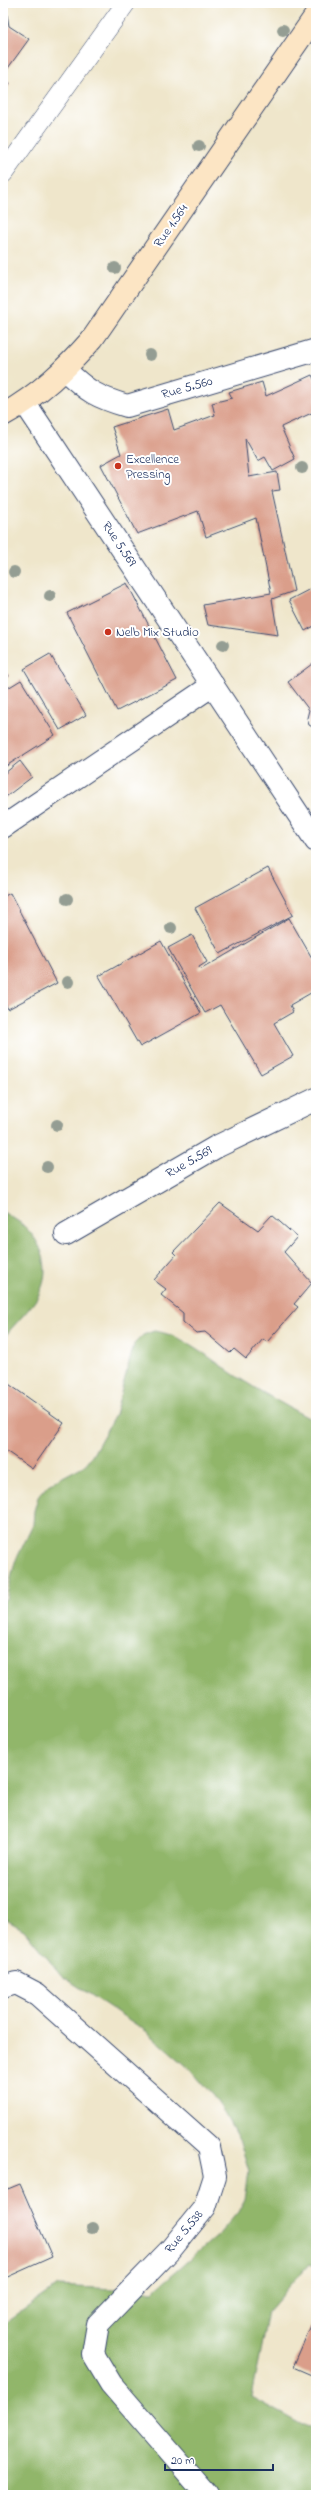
<svg xmlns="http://www.w3.org/2000/svg" width="319" height="2498" viewBox="0 0 319 2498" font-family="'Indie Flower',sans-serif">
<style>
.forest{fill:#91b66a;stroke:#567264}
.building{fill:#da9e8a}
.lines{fill:none;stroke-linecap:round;stroke-linejoin:round}
.lane-casing{stroke:#3b4a6e;stroke-width:20}
.street-casing{stroke:#3b4a6e;stroke-width:24}
.secondary-casing{stroke:#3b4a6e;stroke-width:24}
.lane{stroke:#fff;stroke-width:19}
.street{stroke:#fff;stroke-width:22}
.secondary{stroke:#fce5c4;stroke-width:22}
.tree{fill:#949d93}
.poi-dot{fill:#c8321e;stroke:#fff;stroke-width:1.5}
.labels{text-anchor:middle;dominant-baseline:central;stroke-width:4;stroke-linejoin:round;paint-order:stroke}
.street-label{font-size:13px;fill:#1b2f5e;stroke:#fff}
.poi-label{font-size:13px;fill:#1b2f5e;stroke:#fff;text-anchor:start}
</style>
<rect width="100%" height="100%" fill="#fff"/>
<filter id="ink" filterUnits="userSpaceOnUse"><feTurbulence type="fractalNoise" baseFrequency=".025" numOctaves="2"/><feDisplacementMap in="SourceGraphic" scale="8" xChannelSelector="R" yChannelSelector="G"/><feConvolveMatrix kernelMatrix="1 2 1 2 8 2 1 2 1" color-interpolation-filters="sRGB"/></filter>
<filter id="wash" filterUnits="userSpaceOnUse"><feTurbulence type="fractalNoise" baseFrequency=".012" numOctaves="4" result="noise"/><feDisplacementMap in="SourceGraphic" scale="16" xChannelSelector="R" yChannelSelector="G"/><feGaussianBlur stdDeviation="0.9" result="paint"/><feColorMatrix in="noise" values="0 0 0 0 0 0 0 0 0 0 0 0 0 0 0 0 0 1.4 0 .05"/><feComposite in="paint" operator="in"/></filter>
<g filter="url(#wash)">
<rect width="100%" height="100%" fill="#efe6cb"/>
<!-- forest -->
<g class="forest">
<path d="M3,1212c7,5 17,9 23,16 20,20 26,48 9,73 -9,13 -22,24 -32,38z"/>
<path d="M154,1331c32,4 58,30 85,47 25,16 51,30 77,44v845l-7,-3 -41,47 -17,86 55,30 10,3v65h-308l-5,-10v-161l55,-38 95,5 67,-58 18,-21 7,-13 4,-28 -9,-29 -22,-40 -28,-33 -44,-38 -84,-55 -38,-46 -21,-12v-317l3,-2 9,-37 18,-37 1,-14 4,-14 10,-12 37,-20 7,-9 23,-41 19,-71 9,-9z"/>
</g>
<g id="blocks">
<!-- building -->
<g class="building">
<polygon points="3,3 5,3 9,26 29,39 3,75"/>
<polygon points="3,79 10,83 3,93"/>
<polygon points="312,375 316,383 316,411 281,427 295,459 273,471 265,457 258,461 245,438 249,477 277,472 280,490 272,491 294,591 272,599 278,635 208,625 203,605 271,593 256,518 206,537 198,511 137,534 101,465 121,454 112,427 168,409 174,430 215,415 212,403 232,398 229,392 262,382 266,396"/>
<polygon points="127,583 177,680 117,711 67,613"/>
<polygon points="316,586 316,625 305,631 289,600"/>
<polygon points="50,654 86,715 60,730 24,669"/>
<polygon points="316,661 316,729 309,725 307,718 309,710 288,682"/>
<polygon points="3,668 9,676 3,681"/>
<polygon points="21,680 55,735 3,768 3,691"/>
<polygon points="20,761 32,777 3,799 3,771 5,773"/>
<polygon points="268,868 293,915 220,954 195,908"/>
<polygon points="10,893 57,983 8,1009 3,1000 3,897"/>
<polygon points="289,918 316,965 316,990 290,1005 293,1012 274,1023 293,1056 261,1074 220,1005 205,1013 168,948 192,935 207,962 199,967 200,970"/>
<polygon points="161,941 201,1013 140,1047 99,976"/>
<polygon points="220,1203 258,1230 272,1215 297,1237 284,1252 312,1283 294,1304 298,1307 267,1342 263,1339 246,1359 234,1349 230,1353 205,1332 196,1333 183,1322 183,1313 161,1295 166,1289 154,1280 176,1255 173,1252"/>
<polygon points="3,1380 64,1423 32,1469 3,1449"/>
<polygon points="20,2184 52,2257 3,2279 3,2191"/>
<polygon points="316,2314 316,2377 293,2367"/>
</g>
</g>
</g>
<g filter="url(#ink)">
<use href="#blocks" fill-opacity="0" stroke="#3b4a6e" stroke-width="1"/>
<g class="lines">
<!-- lane casing -->
<g class="lane-casing">
<polyline id="lane" points="3,174 126,3"/>
</g>
<!-- street casing -->
<g class="street-casing">
<g id="street">
<path d="M65,370c23,22 32,27 62,36l189,-56"/>
<polyline points="25,403 316,841"/>
<polyline points="3,827 213,685"/>
<polyline points="66,1234 216,1147 316,1099"/>
<polyline points="3,1987 16,1983 37,1994 209,2147 215,2176 205,2207 171,2249 98,2324 93,2354 111,2384 207,2495"/>
</g>
</g>
<!-- secondary casing -->
<g class="secondary-casing">
<path id="secondary" d="M3,415c36,-20 63,-46 90,-77l223,-323"/>
</g>
<!-- lane -->
<use href="#lane" class="lane"/>
<!-- street -->
<use href="#street" class="street"/>
<!-- secondary -->
<use href="#secondary" class="secondary"/>
</g>
<!-- trees -->
<g class="tree">
<circle cx="283" cy="30" r="6"/>
<circle cx="199" cy="146" r="6"/>
<circle cx="115" cy="268" r="6"/>
<circle cx="150" cy="355" r="6"/>
<circle cx="302" cy="468" r="6"/>
<circle cx="14" cy="572" r="6"/>
<circle cx="50" cy="596" r="6"/>
<circle cx="223" cy="645" r="6"/>
<circle cx="67" cy="899" r="6"/>
<circle cx="171" cy="928" r="6"/>
<circle cx="68" cy="982" r="6"/>
<circle cx="57" cy="1125" r="6"/>
<circle cx="47" cy="1167" r="6"/>
<circle cx="92" cy="2228" r="6"/>
</g>
</g>
<!-- markers -->
<g class="poi-dot">
<circle cx="118" cy="466" r="4"/>
<circle cx="108" cy="632" r="4"/>
</g>
<g class="labels">
<!-- street labels -->
<g class="street-label">
<text transform="translate(171 226) rotate(-55)">Rue 1.564</text>
<text transform="translate(187 388) rotate(-16)">Rue 5.560</text>
<text transform="translate(119 544) rotate(56)">Rue 5.569</text>
<text transform="translate(189 1162) rotate(-30)">Rue 5.569</text>
<text transform="translate(184 2232) rotate(-50)">Rue 5.538</text>
</g>
<!-- poi labels -->
<g class="poi-label">
<text x="126" y="459">Excellence<tspan x="126" dy="15">Pressing</tspan></text>
<text x="116" y="632">Nelb Mix Studio</text>
</g>
</g>
<!-- margin -->
<rect width="319" height="2498" fill="none" stroke="#fff" stroke-width="16"/>
<!-- scale -->
<path d="M165 2464v6h108v-6" fill="none" stroke="#1b2f5e" stroke-width="2"/>
<text x="171" y="2464" font-size="12" fill="#1b2f5e" stroke="#ffffff" stroke-width="3" paint-order="stroke">20 m</text>
</svg>
